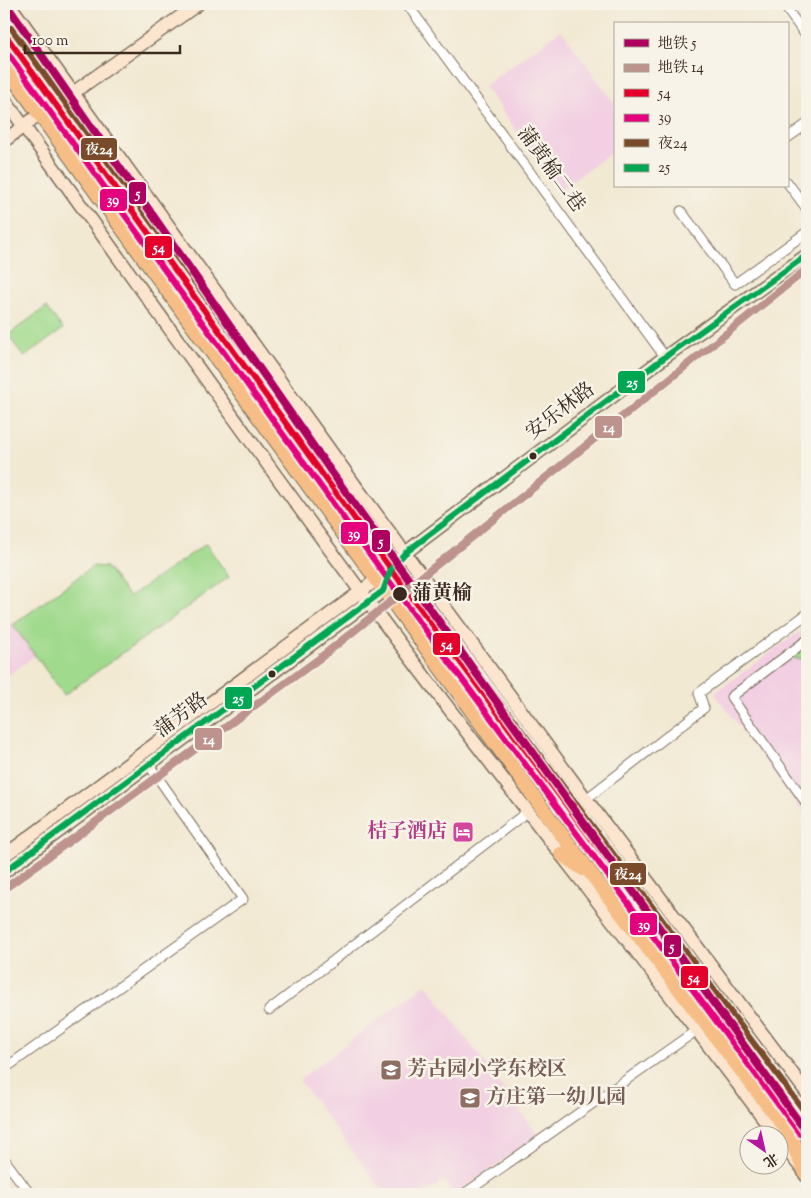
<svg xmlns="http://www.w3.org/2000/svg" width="811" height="1198" viewBox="0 0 811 1198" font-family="'Sorts Mill Goudy','Noto Serif SC',serif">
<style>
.built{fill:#f2cfe2}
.green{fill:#a0da8d;stroke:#6e8256}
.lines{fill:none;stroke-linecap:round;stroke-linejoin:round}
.street-casing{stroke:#7b6d5d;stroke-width:11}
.secondary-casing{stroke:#7b6d5d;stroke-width:15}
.primary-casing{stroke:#7b6d5d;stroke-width:16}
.highway-casing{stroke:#7b6d5d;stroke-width:19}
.street{stroke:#fff;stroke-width:9}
.secondary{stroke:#fbe5cf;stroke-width:12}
.primary{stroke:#f6be86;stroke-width:14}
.highway{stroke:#f6be86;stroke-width:16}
.bus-1-casing{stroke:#f7f3e8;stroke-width:10}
.bus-2-casing{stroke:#f7f3e8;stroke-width:10}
.bus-3-casing{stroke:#f7f3e8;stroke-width:10}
.bus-4-casing{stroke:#f7f3e8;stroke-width:10}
.bus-1{stroke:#e4002b;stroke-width:6}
.bus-2{stroke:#e5007d;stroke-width:6}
.bus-3{stroke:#7a4b2a;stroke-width:6}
.bus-4{stroke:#00a651;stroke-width:6}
.metro-1-casing{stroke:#f7f3e8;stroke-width:11}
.metro-2-casing{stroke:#f7f3e8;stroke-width:11}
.metro-1{stroke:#ae005f;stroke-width:8}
.metro-2{stroke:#bd948d;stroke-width:8}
.bus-dot{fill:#3b2a1e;stroke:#f7f3e8;stroke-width:2}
.labels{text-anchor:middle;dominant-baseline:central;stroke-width:5;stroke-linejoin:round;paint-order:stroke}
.street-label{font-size:20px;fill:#3b2a1e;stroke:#f7f3e8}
.stop-label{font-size:20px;font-weight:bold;fill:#3b2a1e;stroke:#f7f3e8;text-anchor:start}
.hotel-label{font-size:20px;font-weight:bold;fill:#b23c85;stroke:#f7f3e8;text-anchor:end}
.education-label{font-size:20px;font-weight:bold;fill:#785e54;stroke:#f7f3e8;text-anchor:start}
.line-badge{stroke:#f7f3e8;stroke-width:2}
.badge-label{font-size:14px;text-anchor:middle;font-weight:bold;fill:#fff}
</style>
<rect width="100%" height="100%" fill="#f7f3e8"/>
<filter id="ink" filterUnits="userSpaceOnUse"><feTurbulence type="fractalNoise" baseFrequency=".02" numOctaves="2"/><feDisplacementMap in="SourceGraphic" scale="10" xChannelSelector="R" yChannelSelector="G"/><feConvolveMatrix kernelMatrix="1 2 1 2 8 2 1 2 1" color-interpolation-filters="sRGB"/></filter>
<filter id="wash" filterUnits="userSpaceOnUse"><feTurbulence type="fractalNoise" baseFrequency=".0096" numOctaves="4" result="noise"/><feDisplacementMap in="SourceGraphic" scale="20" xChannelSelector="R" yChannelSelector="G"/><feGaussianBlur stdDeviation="1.12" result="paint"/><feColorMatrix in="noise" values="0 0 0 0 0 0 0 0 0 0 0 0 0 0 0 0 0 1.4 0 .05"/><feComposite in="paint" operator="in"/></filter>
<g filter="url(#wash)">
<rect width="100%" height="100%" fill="#f2e9d3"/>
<!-- built -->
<g class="built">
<polygon points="561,30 615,104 615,150 560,190 484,86"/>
<polygon points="4,613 36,655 4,678"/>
<polygon points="807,626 807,817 714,693"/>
<polygon points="426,984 538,1135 456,1194 454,1194 444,1180 424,1194 385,1194 299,1080"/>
</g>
<!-- green -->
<g class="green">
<polygon points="46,307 63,329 24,357 8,335"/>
<polygon points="206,544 229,577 64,695 13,625 93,566 106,567 129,597"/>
<polygon points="807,644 807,663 803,659 795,659 792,654"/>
</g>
</g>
<g filter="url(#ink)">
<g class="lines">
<!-- street casing -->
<g class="street-casing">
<g id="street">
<polyline points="407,4 665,357"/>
<polyline points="783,4 807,37"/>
<polyline points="787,138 807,124"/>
<polyline points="787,182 807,209"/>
<polyline points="681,211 735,284 807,232"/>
<polyline points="807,640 731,697 807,804"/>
<polyline points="586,799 704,708 699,693 807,614"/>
<polyline points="269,1010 527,812"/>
<polyline points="4,1069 243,899 149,765"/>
<polyline points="4,1159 30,1194"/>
<polyline points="464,1194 697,1030"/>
</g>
</g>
<!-- secondary casing -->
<g class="secondary-casing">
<g id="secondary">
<polyline points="9,4 357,488 586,799 807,1093"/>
<path d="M4,99c122,168 242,338 366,505 133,179 273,353 407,532"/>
<polyline points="56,105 198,4"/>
<polyline points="4,141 40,114"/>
<polyline points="4,856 391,569 405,553 665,357 807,255"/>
<polyline points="4,872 383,591 387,581"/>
<polyline points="778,1138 798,1164"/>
</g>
</g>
<!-- primary casing -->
<g class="primary-casing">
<g id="primary">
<polyline points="4,33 391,569 807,1129"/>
<polyline points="4,65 537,801 592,875 792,1137"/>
<polyline points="561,854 583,869"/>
</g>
</g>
<!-- highway casing -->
<g class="highway-casing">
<g id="highway">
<polyline points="800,1120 807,1126"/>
<polyline points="787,1129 807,1174"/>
</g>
</g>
<!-- street -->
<use href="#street" class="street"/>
<!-- secondary -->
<use href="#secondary" class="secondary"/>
<!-- primary -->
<use href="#primary" class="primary"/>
<!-- highway -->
<use href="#highway" class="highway"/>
<!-- bus-1 casing -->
<g class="bus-1-casing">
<polyline id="bus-1" points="4,33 391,569 807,1129"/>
</g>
<!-- bus-2 casing -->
<g class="bus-2-casing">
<polyline id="bus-2" points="4,48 384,574 800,1134"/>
</g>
<!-- bus-3 casing -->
<g class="bus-3-casing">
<polyline id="bus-3" points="11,28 398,564 807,1115"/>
</g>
<!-- bus-4 casing -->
<g class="bus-4-casing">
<polyline id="bus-4" points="4,872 383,591 391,569 405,553 665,357 807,255"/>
</g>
<!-- bus-1 -->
<use href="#bus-1" class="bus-1"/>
<!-- bus-2 -->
<use href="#bus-2" class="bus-2"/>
<!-- bus-3 -->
<use href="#bus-3" class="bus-3"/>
<!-- bus-4 -->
<use href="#bus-4" class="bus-4"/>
<!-- metro-1 casing -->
<g class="metro-1-casing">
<polyline id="metro-1" points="6,4 330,470 807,1133"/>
</g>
<!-- metro-2 casing -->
<g class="metro-2-casing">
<polyline id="metro-2" points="4,889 320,658 807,269"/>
</g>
<!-- metro-1 -->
<use href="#metro-1" class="metro-1"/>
<!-- metro-2 -->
<use href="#metro-2" class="metro-2"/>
</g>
</g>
<!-- icons -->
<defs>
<g id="hotel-square" transform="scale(1.125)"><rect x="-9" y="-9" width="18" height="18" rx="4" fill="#d1479c" stroke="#f7f3e8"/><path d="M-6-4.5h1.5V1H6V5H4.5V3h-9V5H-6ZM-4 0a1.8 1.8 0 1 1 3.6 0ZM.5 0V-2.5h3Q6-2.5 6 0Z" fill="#fff"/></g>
<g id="school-square" transform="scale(1.125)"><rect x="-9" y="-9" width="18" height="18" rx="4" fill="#8d6e63" stroke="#f7f3e8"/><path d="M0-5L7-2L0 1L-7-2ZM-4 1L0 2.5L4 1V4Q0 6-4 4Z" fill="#fff"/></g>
</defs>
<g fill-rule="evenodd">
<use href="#hotel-square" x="463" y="832"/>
<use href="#school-square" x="391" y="1070"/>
<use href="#school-square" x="470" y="1098"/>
</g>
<!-- markers -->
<g class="bus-dot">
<circle cx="533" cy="456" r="4.5"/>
<circle cx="400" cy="594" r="8"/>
<circle cx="272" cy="674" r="4.5"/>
</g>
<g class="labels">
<!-- street labels -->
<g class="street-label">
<text transform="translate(550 170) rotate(54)">蒲黄榆二巷</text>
<text transform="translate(561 412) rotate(-37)">安乐林路</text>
<text transform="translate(182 716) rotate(-37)">蒲芳路</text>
</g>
<!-- stop labels -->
<g class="stop-label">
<text x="412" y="594">蒲黄榆</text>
</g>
<!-- hotel labels -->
<g class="hotel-label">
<text x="447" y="832">桔子酒店</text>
</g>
<!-- education labels -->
<g class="education-label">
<text x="407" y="1070">芳古园小学东校区</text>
<text x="486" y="1098">方庄第一幼儿园</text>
</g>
</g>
<g class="line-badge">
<rect x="80" y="137" width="38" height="24" rx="5" fill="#7a4b2a"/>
<rect x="128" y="181" width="19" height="24" rx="5" fill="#ae005f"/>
<rect x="99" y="188" width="29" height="24" rx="5" fill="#e5007d"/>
<rect x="144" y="235" width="29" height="24" rx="5" fill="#e4002b"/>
<rect x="617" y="370" width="29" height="24" rx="5" fill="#00a651"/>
<rect x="594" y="415" width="29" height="24" rx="5" fill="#bd948d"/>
<rect x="340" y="521" width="29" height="24" rx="5" fill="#e5007d"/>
<rect x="371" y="529" width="20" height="24" rx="5" fill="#ae005f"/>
<rect x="432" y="632" width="29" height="24" rx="5" fill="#e4002b"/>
<rect x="224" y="686" width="29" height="24" rx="5" fill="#00a651"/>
<rect x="194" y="727" width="29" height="24" rx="5" fill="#bd948d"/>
<rect x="609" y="862" width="38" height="24" rx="5" fill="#7a4b2a"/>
<rect x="629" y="912" width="29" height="24" rx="5" fill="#e5007d"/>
<rect x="663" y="934" width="19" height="24" rx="5" fill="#ae005f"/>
<rect x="680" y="965" width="29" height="24" rx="5" fill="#e4002b"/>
</g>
<g class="badge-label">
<text x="99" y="154">夜24</text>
<text x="138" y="198">5</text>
<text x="113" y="204">39</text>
<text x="159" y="252">54</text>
<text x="632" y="387">25</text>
<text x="609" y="432">14</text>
<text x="354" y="538">39</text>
<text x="381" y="546">5</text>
<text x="447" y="649">54</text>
<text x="238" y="703">25</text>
<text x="209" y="744">14</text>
<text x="628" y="879">夜24</text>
<text x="644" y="929">39</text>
<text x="672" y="951">5</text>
<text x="694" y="982">54</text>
</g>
<!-- margin -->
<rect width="811" height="1198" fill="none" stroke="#f7f3e8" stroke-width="20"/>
<!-- legend -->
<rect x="614" y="22" width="175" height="165" fill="#f7f3e8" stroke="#aca397"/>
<rect x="624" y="39" width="25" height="8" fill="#ae005f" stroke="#aca397"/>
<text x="658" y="48" font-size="15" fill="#3b2a1e">地铁 5</text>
<rect x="624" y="64" width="25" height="8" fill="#bd948d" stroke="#aca397"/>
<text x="658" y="72" font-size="15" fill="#3b2a1e">地铁 14</text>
<rect x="624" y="89" width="25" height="8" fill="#e4002b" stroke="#aca397"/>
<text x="658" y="98" font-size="15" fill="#3b2a1e">54</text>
<rect x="624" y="114" width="25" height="8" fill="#e5007d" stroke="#aca397"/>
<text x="658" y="122" font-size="15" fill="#3b2a1e">39</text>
<rect x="624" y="139" width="25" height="8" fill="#7a4b2a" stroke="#aca397"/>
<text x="658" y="148" font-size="15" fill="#3b2a1e">夜24</text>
<rect x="624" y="164" width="25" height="8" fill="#00a651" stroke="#aca397"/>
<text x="658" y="172" font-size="15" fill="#3b2a1e">25</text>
<!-- north arrow -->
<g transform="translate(764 1150) rotate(146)"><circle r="24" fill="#f7f3e8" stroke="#aca397"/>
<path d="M0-4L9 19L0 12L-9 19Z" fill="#b5179e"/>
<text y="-8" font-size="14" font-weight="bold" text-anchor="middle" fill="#3b2a1e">北</text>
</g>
<!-- scale -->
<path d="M25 45v8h155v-8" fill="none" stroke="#3b2a1e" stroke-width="2.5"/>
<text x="32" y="45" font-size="15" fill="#3b2a1e" stroke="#f7f3e8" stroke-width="4" paint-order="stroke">100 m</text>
</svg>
